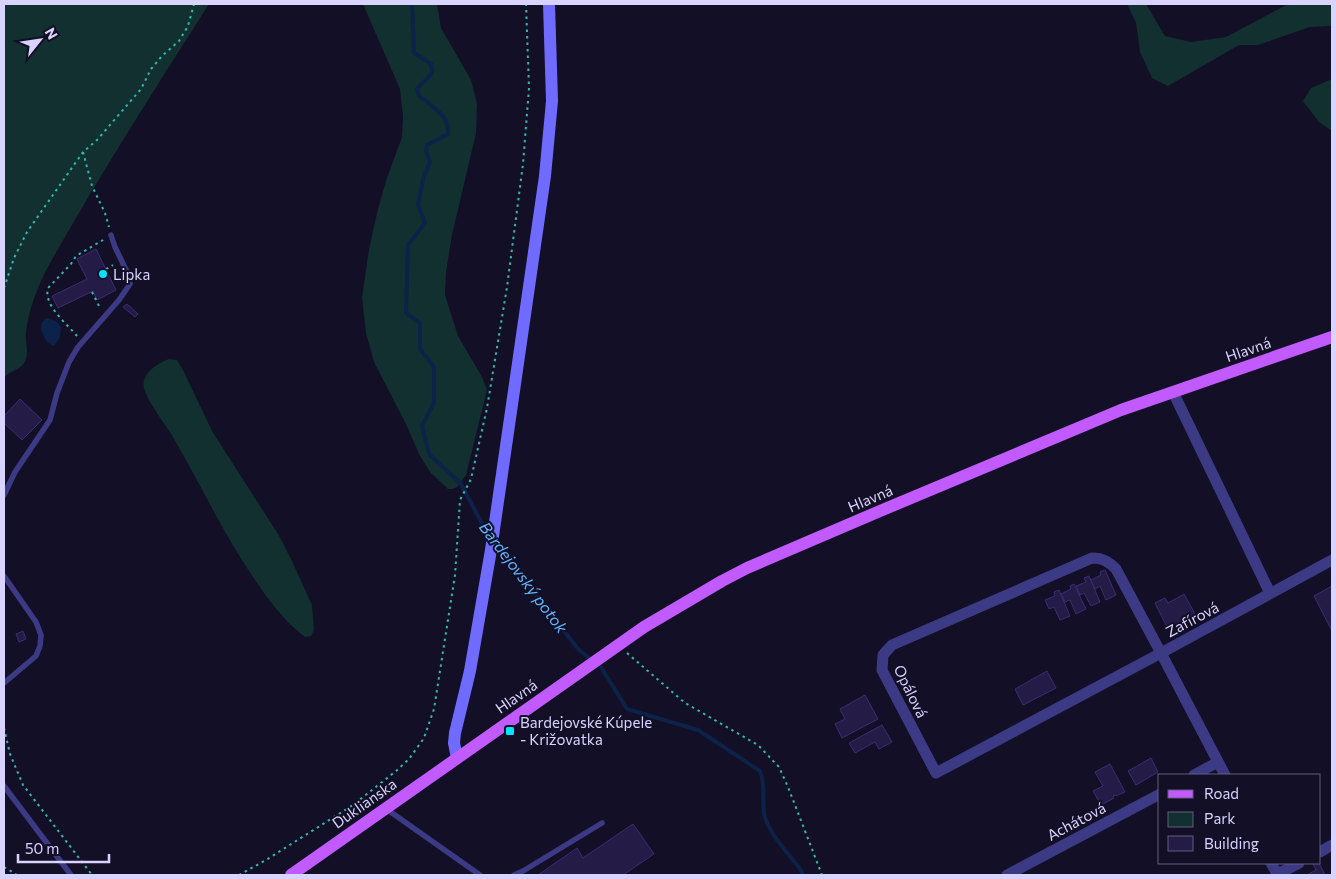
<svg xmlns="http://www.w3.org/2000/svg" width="1336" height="879" viewBox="0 0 1336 879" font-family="Commissioner,sans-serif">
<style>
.green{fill:#12302f}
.water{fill:#0c2248}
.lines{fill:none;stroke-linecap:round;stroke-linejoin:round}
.stream{stroke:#0c2248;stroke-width:4}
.building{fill:#241b47;stroke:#3b2d73}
.path{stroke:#2fb8b0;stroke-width:2;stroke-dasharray:2.5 4;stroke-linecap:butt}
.lane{stroke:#3d3a85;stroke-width:5.5}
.street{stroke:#3d3a85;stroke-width:11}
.secondary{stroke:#6f6bff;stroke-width:12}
.primary{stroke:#c25bff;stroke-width:12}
.poi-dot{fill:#00e5ff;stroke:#130f26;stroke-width:2}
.labels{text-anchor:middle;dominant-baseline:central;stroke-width:4;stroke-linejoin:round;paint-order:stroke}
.poi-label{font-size:15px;fill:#d9d4ff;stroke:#130f26;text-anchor:start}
.street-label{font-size:15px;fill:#d9d4ff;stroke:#130f26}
.water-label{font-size:16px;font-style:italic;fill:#62b6ff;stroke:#130f26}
</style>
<rect width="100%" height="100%" fill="#130f26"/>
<!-- green -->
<g class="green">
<path d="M4,4h205c-55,86 -110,172 -160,261 -11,20 -21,46 -23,68 -1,10 4,21 -2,30 -4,7 -15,8 -20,15z"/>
<polygon points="363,4 437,4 441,28 471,80 477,104 476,133 452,235 446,272 445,295 458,336 482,377 487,390 466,475 457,487 453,489 448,489 431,473 420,456 405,422 374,362 366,333 362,298 369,249 378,209 387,178 402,137 403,116 400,89"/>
<polygon points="1127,4 1146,4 1165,36 1191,42 1226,37 1288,4 1332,4 1332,26 1310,27 1258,45 1239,45 1168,86 1152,78 1140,52 1136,23"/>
<polygon points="1332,79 1332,131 1319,122 1303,101 1311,88"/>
<path d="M169,359l8,1 6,10 29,61 66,103 13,25 21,46 2,25 -3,6 -6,1c-20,-15 -36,-36 -50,-57 -31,-45 -54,-95 -82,-143 -7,-12 -26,-36 -29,-49 -3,-15 14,-25 25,-29z"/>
</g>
<!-- water -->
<path class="water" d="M48,318l8,3 5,6 -1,10 -6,9 -6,-3c-6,-8 -12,-21 0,-25z"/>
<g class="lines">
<!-- stream -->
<g class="stream">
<path d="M412,4l2,49 17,11 1,9 -15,16 2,7c12,9 31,20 29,38l-21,11 -1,6 4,11 -6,14 -6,29 7,18 -17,22 -2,68 14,10v26l14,18v36l-12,23 7,28 32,30 28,53"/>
<path d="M495,544l84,106 22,17 26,42 71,21 62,41c6,14 2,27 4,42 3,19 25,41 36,56l3,6"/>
</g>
</g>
<!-- building -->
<g class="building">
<polygon points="96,249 116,290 97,300 93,291 58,308 52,296 87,279 77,259"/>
<polygon points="127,304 138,314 135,317 123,307"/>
<polygon points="20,399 42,420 22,440 4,423 4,416"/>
<polygon points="1105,570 1116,595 1106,600 1100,586 1095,589 1091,580 1101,575 1100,572"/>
<polygon points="1089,576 1100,602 1091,606 1084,593 1080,595 1076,586 1086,582 1084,578"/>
<polygon points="1074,584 1086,609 1076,614 1070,600 1065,602 1061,594 1071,589 1070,586"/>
<polygon points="1332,586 1332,631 1314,596"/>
<polygon points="1059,590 1070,616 1060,620 1054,607 1049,609 1045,600 1055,596 1054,592"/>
<polygon points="1184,594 1195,614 1168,629 1155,603 1165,598 1168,603"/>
<polygon points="23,631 26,639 19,642 16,634"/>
<polygon points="1047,671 1056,688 1023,705 1015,689"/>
<polygon points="865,695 878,719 842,738 835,724 845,719 840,709"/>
<polygon points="882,725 892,742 879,749 875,742 855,753 849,743"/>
<polygon points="1151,758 1158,772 1136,785 1128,771"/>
<polygon points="1110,764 1125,792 1116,796 1116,795 1113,796 1114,798 1101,805 1093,791 1103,786 1095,772"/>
<polygon points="633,824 654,854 623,875 538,875 577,848 583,858"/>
<polygon points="1316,863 1319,863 1325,875 1307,875 1316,870 1313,864"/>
</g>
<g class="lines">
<!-- path -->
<g class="path">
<polyline points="83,152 92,186 105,213 109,227"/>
<polyline points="106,269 113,265"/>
<polyline points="4,288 14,258 27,232 83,152 97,140 141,89 151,69 162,56 179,41 188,26 194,4"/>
<polyline points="92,292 100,308"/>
<path d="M77,336c-10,-12 -34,-31 -29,-48l23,-24 5,-8 27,-16"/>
<polyline points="627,653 685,703 758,745 779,767 788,787 822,875"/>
<polyline points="4,728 10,754 23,785 92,875"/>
<polyline points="4,867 17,875"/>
<polyline points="239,875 266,860 353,805 396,771 409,759 424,738 434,709 455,575 460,500 471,479 487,408 507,287 523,164 529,88 526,4"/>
</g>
<!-- lane -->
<g class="lane">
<polyline points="4,495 15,472 50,420 57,393 69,362 78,347 119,300 130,284 129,276 115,247 111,235"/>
<polyline points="4,576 36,622 41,635 40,646 36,656 4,683"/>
<polyline points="4,786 71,875"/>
<polyline points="385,808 480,875"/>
<polyline points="514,875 523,871 602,823"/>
</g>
<!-- street -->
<g class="street">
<polyline points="1173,392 1270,593"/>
<path d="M1092,558c11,0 17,4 24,11l45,84 -225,120 -54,-103 1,-15 9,-10z"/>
<polyline points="1194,775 1218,762"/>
<polyline points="1225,775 1161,653 1332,560"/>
<polyline points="1320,852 1332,845"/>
<polyline points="1271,863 1278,875"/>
<polyline points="1007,875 1160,794"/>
<polyline points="1276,875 1299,863"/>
</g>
<!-- secondary -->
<polyline class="secondary" points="457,758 454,743 455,733 470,671 491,550 545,176 552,101 549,4"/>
<!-- primary -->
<polyline class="primary" points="291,875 644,627 722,581 747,568 880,511 1121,410 1332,337"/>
</g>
<!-- markers -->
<g class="poi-dot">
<circle cx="103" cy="274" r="5"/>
<rect x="505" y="726" width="10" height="10" rx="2.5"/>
</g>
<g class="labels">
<!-- poi labels -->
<g class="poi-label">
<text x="113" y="274">Lipka</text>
<text x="520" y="722">Bardejovské Kúpele<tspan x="520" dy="17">- Križovatka</tspan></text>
</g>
<!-- street labels -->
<g class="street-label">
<text transform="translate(1248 349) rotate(-19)">Hlavná</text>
<text transform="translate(870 498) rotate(-23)">Hlavná</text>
<text transform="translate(1192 619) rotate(-28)">Zafírová</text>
<text transform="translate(911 691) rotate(64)">Opálová</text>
<text transform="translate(516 696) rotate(-35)">Hlavná</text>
<text transform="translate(364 803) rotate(-35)">Duklianska</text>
<text transform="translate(1076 821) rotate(-28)">Achátová</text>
</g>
<!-- water labels -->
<g class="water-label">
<text transform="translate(524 577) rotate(53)">Bardejovský potok</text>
</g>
</g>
<!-- border -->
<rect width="1336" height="879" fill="none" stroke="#d9d4ff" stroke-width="10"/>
<!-- legend -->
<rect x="1158" y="774" width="162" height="90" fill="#130f26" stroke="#625e7d"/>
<rect x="1168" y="790" width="25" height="8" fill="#c25bff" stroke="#625e7d"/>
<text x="1204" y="799" font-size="15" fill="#d9d4ff">Road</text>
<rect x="1168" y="812" width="25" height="15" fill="#12302f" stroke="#625e7d"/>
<text x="1204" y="824" font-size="15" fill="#d9d4ff">Park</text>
<rect x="1168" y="836" width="25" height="15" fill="#241b47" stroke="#625e7d"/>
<text x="1204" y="849" font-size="15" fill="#d9d4ff">Building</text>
<!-- north arrow -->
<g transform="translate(40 40) rotate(60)" stroke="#130f26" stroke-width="4" paint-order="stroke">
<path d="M0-4L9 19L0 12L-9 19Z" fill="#d9d4ff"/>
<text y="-8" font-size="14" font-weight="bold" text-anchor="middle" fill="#d9d4ff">N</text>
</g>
<!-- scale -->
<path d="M18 854v8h91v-8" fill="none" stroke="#d9d4ff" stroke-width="2.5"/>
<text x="25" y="854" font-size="15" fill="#d9d4ff" stroke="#130f26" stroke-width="4" paint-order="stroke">50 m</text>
</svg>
